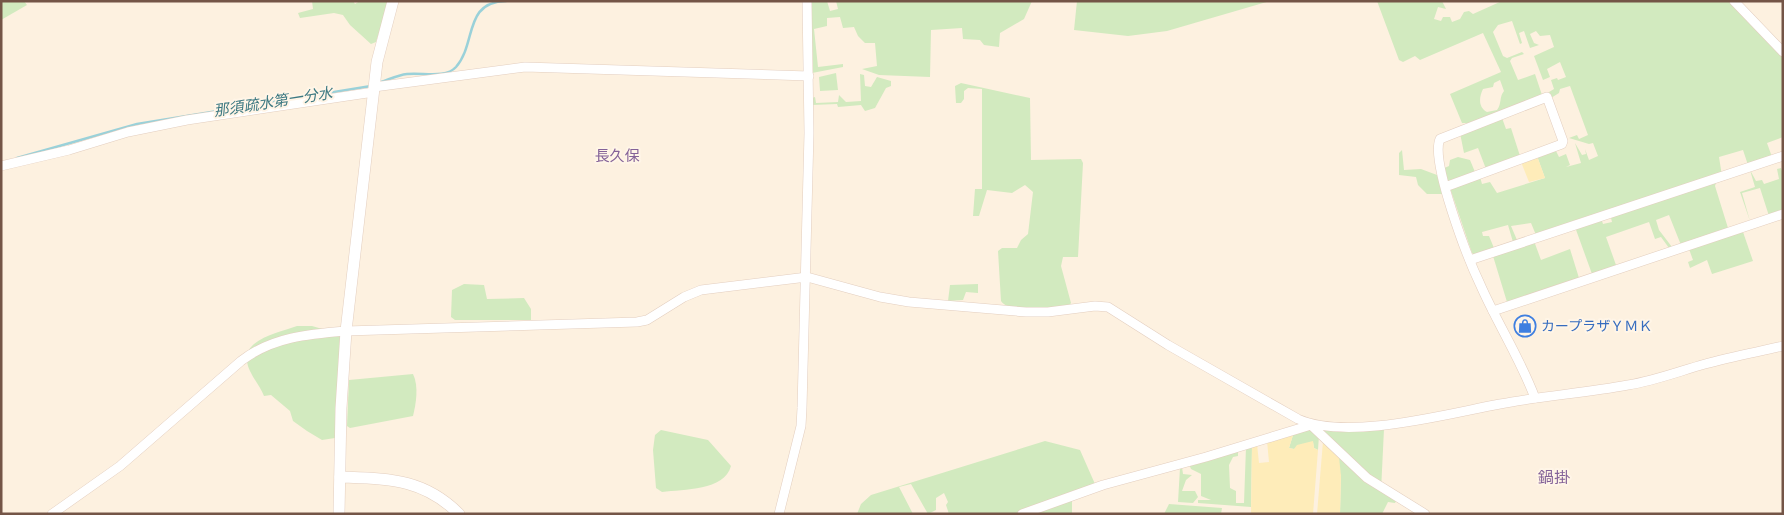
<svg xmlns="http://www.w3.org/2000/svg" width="1784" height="515" viewBox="0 0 1784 515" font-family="Figtree,'Noto Sans JP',sans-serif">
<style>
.green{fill:#d2eabf;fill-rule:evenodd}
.sand{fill:#feecb9}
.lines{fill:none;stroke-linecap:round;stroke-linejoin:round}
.stream{stroke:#9ad1d9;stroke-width:2.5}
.minor-casing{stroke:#e3cebf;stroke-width:10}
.tertiary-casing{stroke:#e3cebf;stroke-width:12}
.minor{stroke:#fff;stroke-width:9}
.tertiary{stroke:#fff;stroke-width:11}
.labels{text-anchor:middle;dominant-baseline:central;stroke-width:4;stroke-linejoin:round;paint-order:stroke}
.shop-label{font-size:14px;fill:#366cbe;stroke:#fff5e7;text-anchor:start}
.water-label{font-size:15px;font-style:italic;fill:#3d7982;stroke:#fff5e7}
.neighbourhood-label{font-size:15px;fill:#846298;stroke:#fff5e7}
.quarter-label{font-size:16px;fill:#846298;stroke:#fff5e7}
</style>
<rect width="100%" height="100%" fill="#fdf1e0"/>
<!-- green -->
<g class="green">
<polygon points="1,1 24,1 27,5 1,20"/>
<polygon points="312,1 353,1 355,4 360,1 389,1 376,42 371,44 350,25 343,15 334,13 300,18 298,13 313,9"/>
<polygon points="810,1 827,1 830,11 838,9 836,1 1032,1 1024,19 1000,33 999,47 984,45 980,40 963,39 962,28 931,30 930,77 879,75 862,69 877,66 875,43 865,43 858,36 854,27 843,28 840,17 827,18 827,26 814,29 818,67 843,64 843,67 812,73"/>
<polygon points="1077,1 1270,1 1167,31 1128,36 1074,30"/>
<path d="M1377,1h65l4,8 -8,-2 -4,12 7,2 2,-4h7l2,5 8,-3 4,-7 5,-1 4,3 29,-13h237l44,47v89l-16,6 5,14 -24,8 -5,-15 -24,7 3,19 5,1 1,2 -12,4 -1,3 13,42 -47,17 -12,-30 -13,5 3,10 13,17 -3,1 -8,-11 -6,2 -6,-17 -43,15 10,28 -24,9 -17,-47 26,-9 2,6 9,-2 -2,-8 -74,21 -5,-12 -20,3 6,14 -4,2 -5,-17 -26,7 1,4h6l5,12 -19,7 -3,-2 -22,-65 30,-11 2,7 8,-2 7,11 48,-15 -8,-22 18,-7 4,8 7,-3 4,11 -4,2 15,-4 -6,-20 7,12 4,-1 -1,-5 4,11 9,-4 -5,-13 -4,1 -20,-6 8,-3 2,4 9,-4 -18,-49 -10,3 -1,4 -8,5 -2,-6 5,-3 -3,-9 6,-2 1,2 8,-3 -6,-15 -13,7 3,8 -7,3 -9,-24 20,-9 -4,-12 -10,1 -4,-5 -6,3 4,9 5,2 -9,3 -6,-17 -5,2 3,10 -2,1 -8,-23 -14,4 -5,7 10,24 4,2 15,-6 2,2 -12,4 -2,3 8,19 17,-6 7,21 -74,28h-6l-12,-29 51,-22 -18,-39 -63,27 -5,-4 -12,6 -4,-2zM1500,80l4,11c-5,6 -2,12 -7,19l-10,2c-9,-5 -8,-15 -4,-23l10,-2 1,-4z"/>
<polygon points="836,73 838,90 820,91 819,77"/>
<polygon points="860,74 864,75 865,86 871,87 877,77 891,81 891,86 886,88 875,108 865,111 861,105 838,107 837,104 812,105 812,98 815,97 816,103 838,102 839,95 846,102 861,101"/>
<path d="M961,83l69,15 1,62 50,-1 2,4 -5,94h-15l-2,9 10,37 -2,3c-14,3 -60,8 -68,-5l-3,-50 4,-3h15l4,-8 7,-6 5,-42 -8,-7 -13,8 -25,-3 -8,26h-6l2,-27h7v-100l-14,-1 -4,3v8l-3,4h-5l-1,-17z"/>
<polygon points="1502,118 1506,129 1511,128 1520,156 1486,169 1478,148 1464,153 1460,133"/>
<polygon points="1402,150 1404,170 1421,169 1437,175 1444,194 1427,194 1418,185 1416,177 1399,175 1399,153"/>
<polygon points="1458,157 1470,160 1475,172 1448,184 1442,169 1449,166 1450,160"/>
<polygon points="1781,168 1783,174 1783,211 1769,216 1760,188 1742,193 1750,221 1740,192 1755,187 1750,170 1756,181 1762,180 1764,184 1779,179 1777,169"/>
<polygon points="1743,232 1753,261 1712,274 1707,260 1690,268 1688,262 1693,260 1689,249"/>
<polygon points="1534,241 1541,260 1570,249 1579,278 1507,302 1493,256"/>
<polygon points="464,284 484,285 487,299 524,298 531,309 531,320 455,320 451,317 452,290"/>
<polygon points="978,284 978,293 966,292 963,300 948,301 950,285"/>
<path d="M297,326h15l31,9 -8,103 -13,2 -15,-9 -14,-10 -3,-10 -19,-16 -7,1c-4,-11 -16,-23 -17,-35 -4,-22 34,-29 50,-35z"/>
<path d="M413,374c6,12 3,30 0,42l-63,12 -3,-2 2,-46z"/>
<polygon points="1320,422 1384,429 1381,491 1396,501 1395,503 1388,502 1382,514 1340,514 1341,476 1320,431"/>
<polygon points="1310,429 1319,435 1318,450 1314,448 1313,442 1294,449 1289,448 1293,435"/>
<path d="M661,430l47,10 23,26c-7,25 -47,23 -69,26l-6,-4 -3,-38 2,-15z"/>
<polygon points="1045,441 1080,450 1095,484 1072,494 1072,514 949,514 946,505 948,502 944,493 936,498 936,510 928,514 911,484 899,487 913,514 857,514 861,504 871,495"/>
<polygon points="1252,446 1251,507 1198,503 1198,500 1211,500 1201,496 1201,474 1191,469 1189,464 1238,450 1238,456 1233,457 1229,465 1230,488 1236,491 1236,503 1244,503 1246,447"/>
<polygon points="1182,467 1183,474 1192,475 1186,480 1182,491 1195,491 1198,497 1193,503 1178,502 1180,468"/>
<polygon points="1169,504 1222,508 1221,514 1164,514"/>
</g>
<!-- sand -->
<g class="sand">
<polygon points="1537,156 1545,178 1529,182 1521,162"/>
<polygon points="1293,435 1289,448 1294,449 1297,445 1313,441 1314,448 1318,450 1313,514 1251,514 1252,446 1257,444 1259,463 1269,462 1267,441"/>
<polygon points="1323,441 1339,457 1341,476 1340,514 1317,514"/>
</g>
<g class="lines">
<!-- stream -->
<g class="stream">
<path d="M381,82c9,-3 17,-7 26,-8 15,-2 38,5 49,-7 21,-24 7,-65 50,-66"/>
<polyline points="17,158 137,124 371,86"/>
</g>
<!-- minor casing -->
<g class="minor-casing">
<g id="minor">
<polyline points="1734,1 1783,52"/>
<polyline points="374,87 525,67 809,76"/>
<polyline points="1,166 69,150 128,132 187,120 374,92"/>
<path d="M1445,187l117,-43 1,-3 -16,-44 -107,42c-10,22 28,120 40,145 17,39 40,74 55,114"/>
<polyline points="1470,260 1783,156"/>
<polyline points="1493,311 1783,214"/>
<polyline points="1311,425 1367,478 1425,514"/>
<path d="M52,514l68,-48 121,-105c31,-24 68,-27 105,-30l291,-9 10,-2 37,-23 17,-7 106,-13 73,20 29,5 117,10h22l47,-6 13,1 60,38 130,74c50,22 148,-5 202,-15 42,-8 85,-11 128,-19 26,-4 52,-14 77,-21 25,-7 52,-12 78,-18"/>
<polyline points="779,514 801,426 802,408 809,133 807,1"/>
<polyline points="1022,514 1103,485 1206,457 1311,425"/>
</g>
</g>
<!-- tertiary casing -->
<g class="tertiary-casing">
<g id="tertiary">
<path d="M340,477c48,2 83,1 119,37"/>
<polyline points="339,514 341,408 346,331 377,62 393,1"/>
</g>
</g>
<!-- minor -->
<use href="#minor" class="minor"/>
<!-- tertiary -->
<use href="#tertiary" class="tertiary"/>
</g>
<!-- icons -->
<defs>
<g id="shop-ring" transform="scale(1.125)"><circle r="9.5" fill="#fff5e7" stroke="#3f7fe0" stroke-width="1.5"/><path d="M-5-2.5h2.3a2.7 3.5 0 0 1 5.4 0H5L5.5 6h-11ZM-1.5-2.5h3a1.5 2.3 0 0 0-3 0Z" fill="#3f7fe0"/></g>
</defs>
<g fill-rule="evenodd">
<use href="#shop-ring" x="1525" y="326"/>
</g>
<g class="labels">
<!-- shop labels -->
<g class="shop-label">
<text x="1541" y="326">カープラザＹＭＫ</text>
</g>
<!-- water labels -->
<g class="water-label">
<text transform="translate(273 102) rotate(-9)">那須疏水第一分水</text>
</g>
<!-- neighbourhood labels -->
<g class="neighbourhood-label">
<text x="617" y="156">長久保</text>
</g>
<!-- quarter labels -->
<g class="quarter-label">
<text x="1554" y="477">鍋掛</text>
</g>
</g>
<!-- border -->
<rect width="1784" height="515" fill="none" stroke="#745547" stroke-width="5"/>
</svg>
